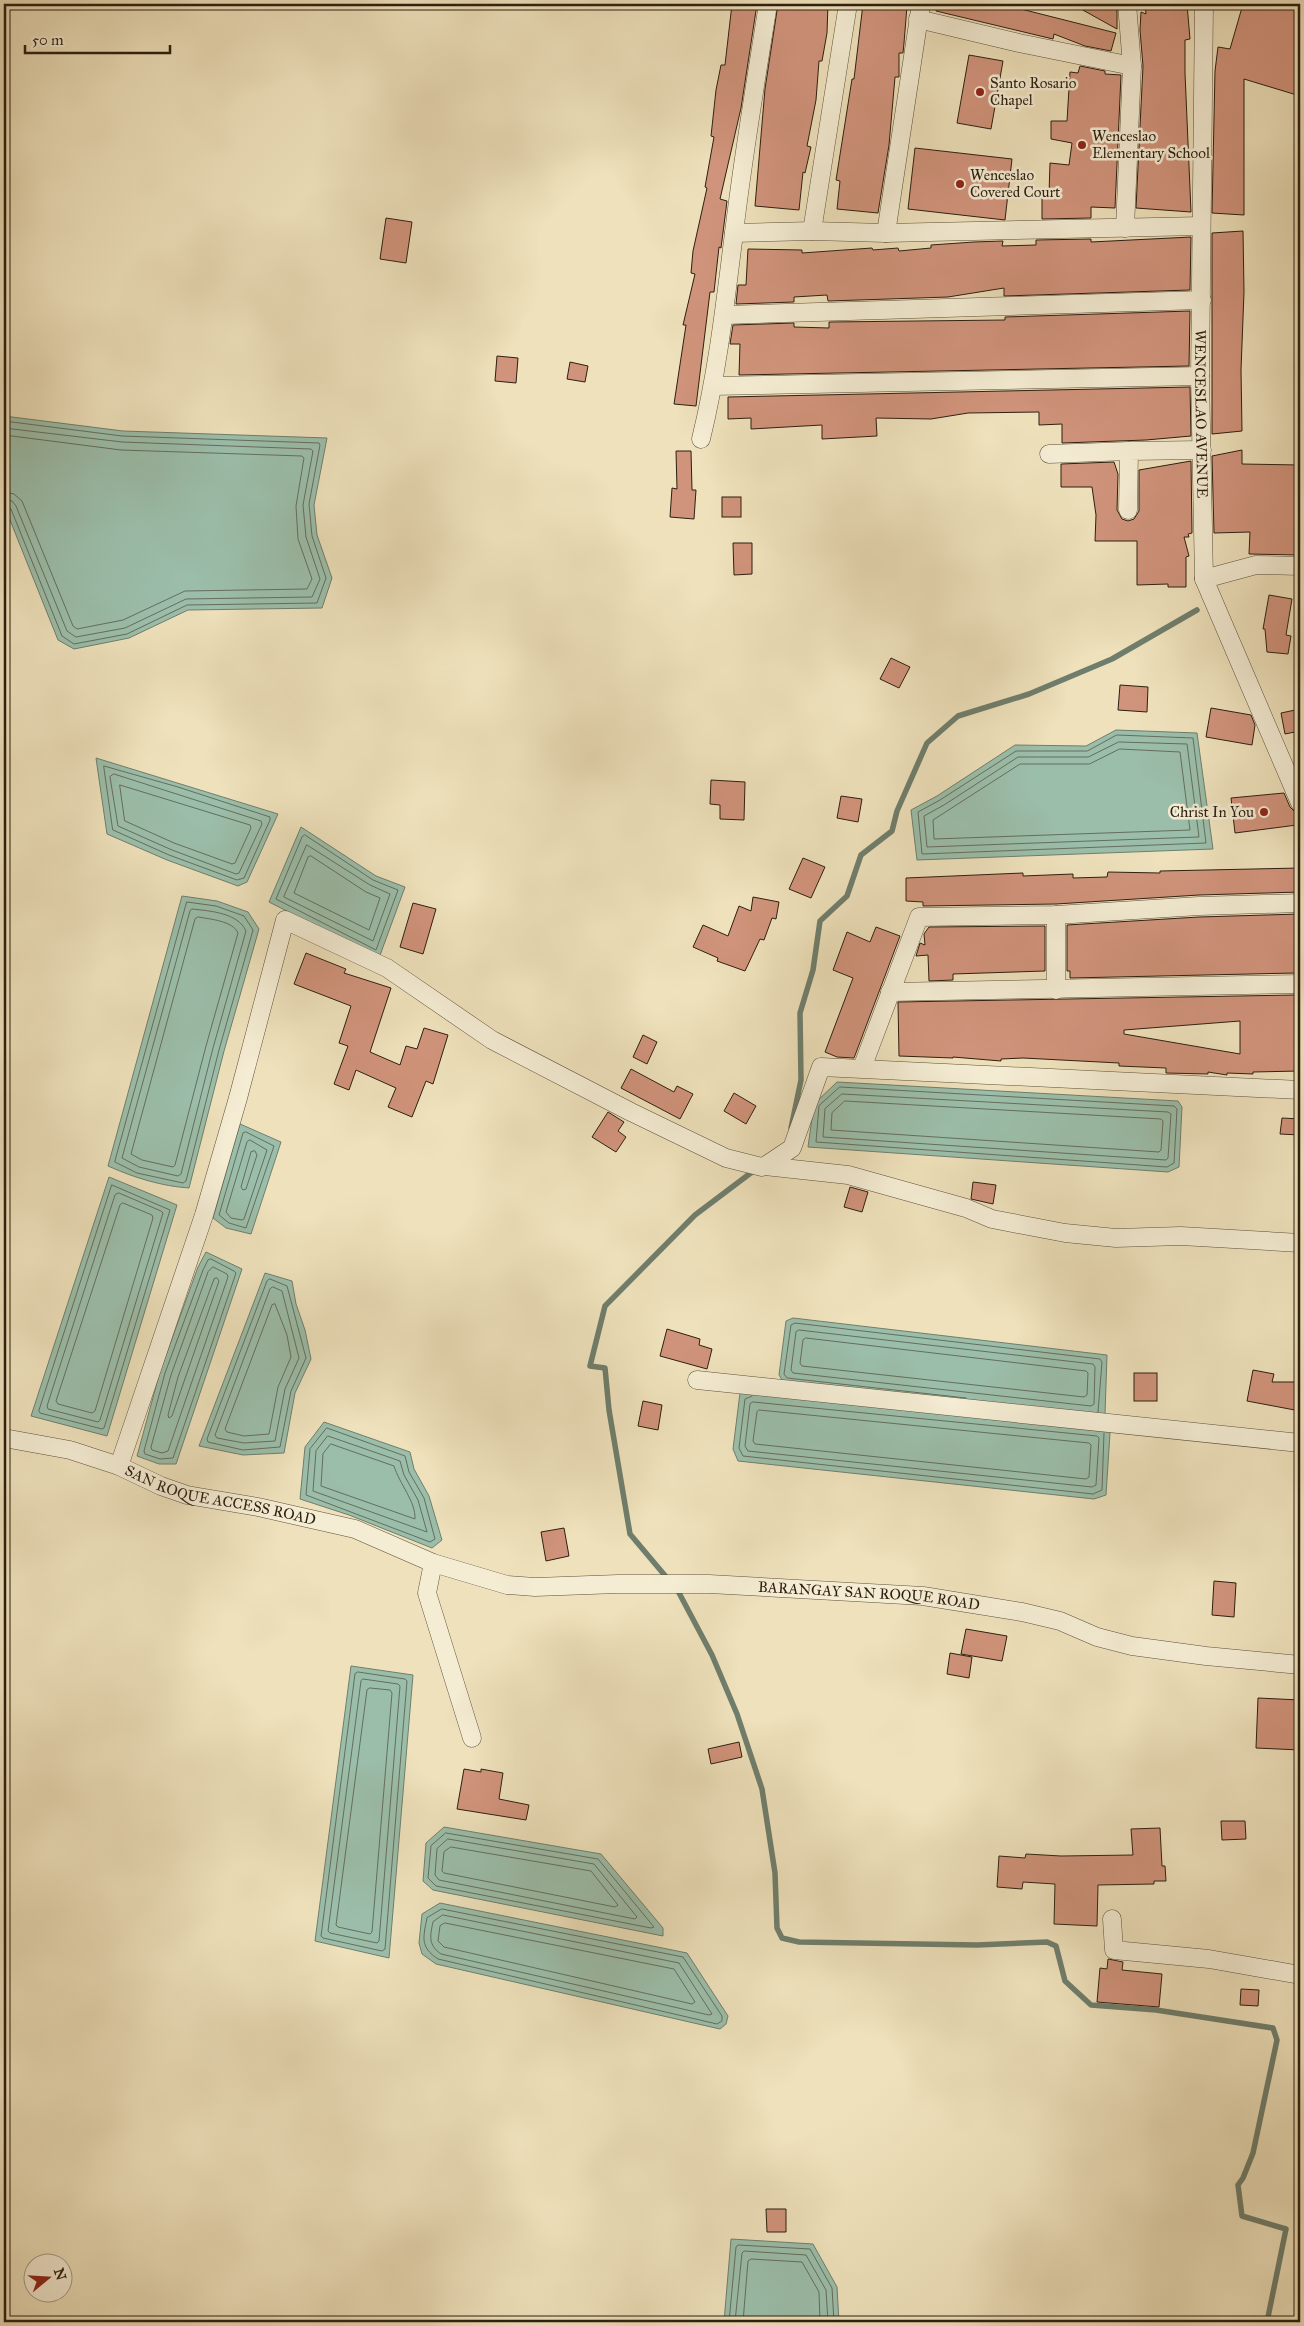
<svg xmlns="http://www.w3.org/2000/svg" width="1304" height="2326" viewBox="0 0 1304 2326" font-family="'IM FELL Great Primer',serif">
<style>
.water{fill:#9bbeaa;stroke:#6f7e6c}
.lines{fill:none;stroke-linecap:round;stroke-linejoin:round}
.shore{stroke:#646e5d;stroke-width:1}
.stream{stroke:#6f7e6c;stroke-width:5.5}
.building{fill:#d0937b;stroke:#2d1f10;fill-rule:evenodd}
.street-casing{stroke:#5d503b;stroke-width:19}
.street{stroke:#f4ecd3;stroke-width:18}
.poi-dot{fill:#8f2418;stroke:#f4ecd3;stroke-width:2}
.labels{text-anchor:middle;dominant-baseline:central;stroke-width:5;stroke-linejoin:round;paint-order:stroke}
.poi-label{font-size:15px;fill:#2d1f10;stroke:#f4ecd3;text-anchor:start}
.street-label{font-size:15px;fill:#2d1f10;stroke:#f4ecd3}
</style>
<rect width="100%" height="100%" fill="#eee1bb"/>
<filter id="stains"><feTurbulence type="fractalNoise" baseFrequency=".004" numOctaves="4"/><feColorMatrix values="0 0 0 0 .2 0 0 0 0 .09 0 0 0 0 .02 0 0 0 .5 -.17"/></filter>
<radialGradient id="worn" r=".72"><stop offset=".6" stop-color="#630" stop-opacity="0"/><stop offset="1" stop-color="#630" stop-opacity=".3"/></radialGradient>
<!-- water -->
<g class="water">
<polygon points="4,416 123,431 327,438 314,505 317,535 332,578 322,608 188,610 129,638 74,649 58,640 4,505"/>
<polygon points="1116,730 1197,733 1213,849 917,860 911,810 937,796 1015,745 1086,746"/>
<polygon points="96,758 278,814 247,882 238,886 167,860 107,834"/>
<polygon points="301,827 376,876 405,887 379,958 269,902"/>
<path d="M182,896l35,5 31,11 11,17 -35,122 -35,137c-28,-2 -54,-10 -81,-22z"/>
<polygon points="837,1082 1178,1101 1182,1107 1179,1167 1168,1172 808,1147 814,1104"/>
<polygon points="240,1124 281,1142 251,1234 226,1228 213,1218"/>
<polygon points="109,1177 177,1205 107,1436 31,1416"/>
<polygon points="206,1252 242,1269 176,1464 159,1464 137,1456 160,1372 198,1267"/>
<polygon points="265,1273 292,1281 296,1304 305,1330 311,1359 295,1393 284,1453 243,1455 199,1446"/>
<polygon points="793,1318 1107,1355 1105,1414 784,1383 779,1375 786,1321"/>
<polygon points="740,1393 1104,1425 1110,1433 1106,1495 1094,1499 738,1461 733,1449"/>
<polygon points="324,1422 410,1452 414,1469 429,1496 442,1540 432,1548 349,1515 300,1499 305,1447"/>
<polygon points="351,1666 413,1675 389,1958 315,1941"/>
<polygon points="444,1827 601,1854 663,1928 663,1936 433,1890 423,1881 426,1843"/>
<polygon points="440,1903 687,1953 728,2016 726,2024 720,2029 436,1964 422,1954 419,1943 422,1914"/>
<polygon points="731,2239 813,2244 837,2287 839,2322 724,2322"/>
</g>
<g class="lines">
<!-- shore -->
<g class="shore">
<polyline points="4,421 122,436 319,443 320,445 309,504 312,536 326,578 317,603 187,605 127,634 74,644 62,636 11,509 4,505"/>
<polyline points="4,428 122,442 311,449 313,451 303,505 306,537 320,579 312,597 186,599 125,628 76,637 67,631 16,506 12,501 4,499"/>
<polyline points="4,435 121,450 302,456 304,458 296,506 298,539 312,579 307,589 185,591 123,620 77,629 73,626 22,501 14,494 4,492"/>
<polygon points="1117,735 1193,738 1206,843 922,854 918,812 940,800 1016,751 1087,751"/>
<polygon points="1119,742 1187,744 1199,837 927,847 924,816 944,805 1018,757 1088,757"/>
<polygon points="1120,749 1180,752 1190,830 934,839 933,820 1020,764 1089,764"/>
<polygon points="104,766 178,787 270,817 270,820 244,878 237,880 169,855 113,830"/>
<polygon points="114,774 261,821 262,824 239,873 236,874 172,850 118,826 110,777"/>
<polygon points="120,785 250,825 251,828 235,863 232,864 174,843 125,821"/>
<polygon points="305,835 373,880 398,890 376,950 276,899 302,837"/>
<polygon points="307,845 370,885 390,894 373,941 284,897"/>
<polygon points="311,856 366,892 380,898 369,930 294,893 308,857"/>
<polygon points="187,902 216,906 244,916 253,930 219,1050 186,1181 183,1183 137,1173 115,1162"/>
<path d="M192,909c19,2 46,4 54,22l-33,117 -32,126 -3,2 -39,-9 -17,-9 68,-247z"/>
<path d="M198,917c12,2 35,4 40,16l-32,113 -31,119 -2,2 -31,-7 -11,-6 64,-235z"/>
<polygon points="840,1087 1174,1106 1177,1109 1174,1163 1167,1167 816,1142 819,1106"/>
<polygon points="842,1094 1168,1112 1171,1114 1168,1158 1166,1160 823,1137 825,1109"/>
<polygon points="845,1101 1161,1119 1163,1121 1161,1150 1159,1152 831,1130 832,1113"/>
<polygon points="246,1132 274,1146 246,1228 229,1223 219,1215 243,1133"/>
<polygon points="250,1140 267,1150 244,1219 242,1220 231,1218 226,1212 247,1142"/>
<polygon points="255,1151 257,1155 246,1189 243,1190 241,1187 251,1152"/>
<polygon points="112,1185 170,1210 104,1428 102,1429 40,1413 39,1411"/>
<polygon points="119,1193 161,1211 163,1213 100,1420 98,1422 48,1409 47,1406 115,1195"/>
<polygon points="123,1203 152,1215 153,1218 95,1411 92,1413 58,1404 56,1401 120,1205"/>
<polygon points="211,1259 234,1271 236,1273 173,1458 160,1459 145,1454 144,1451 165,1373 203,1270 208,1260"/>
<polygon points="213,1267 227,1274 228,1277 168,1451 162,1453 152,1450 151,1447 171,1375 208,1272"/>
<polygon points="217,1278 219,1281 172,1416 169,1418 168,1415 178,1377 214,1279"/>
<polygon points="270,1279 287,1286 306,1358 291,1391 280,1447 243,1450 208,1442 207,1439 267,1281"/>
<polygon points="273,1287 282,1291 299,1358 285,1389 275,1441 244,1443 217,1438 215,1435 270,1289"/>
<polygon points="275,1304 287,1335 291,1357 278,1387 269,1434 244,1436 227,1432 225,1429 272,1305"/>
<polygon points="799,1330 1093,1364 1095,1367 1094,1404 1091,1406 793,1373 791,1370 796,1332"/>
<polygon points="806,1338 1086,1371 1088,1373 1087,1395 1084,1397 802,1366 800,1363 803,1340"/>
<polyline points="752,1396 745,1399 739,1448 743,1456 1093,1494 1102,1490 1104,1433"/>
<polyline points="966,1398 787,1378 784,1374 791,1325 795,1323 1100,1359 1102,1362 1098,1412"/>
<polygon points="753,1402 1097,1436 1099,1438 1096,1485 1092,1487 748,1451 745,1446 750,1404"/>
<polygon points="759,1410 1089,1443 1091,1445 1089,1477 1086,1479 755,1444 753,1441 757,1412"/>
<polygon points="327,1428 405,1456 409,1472 424,1498 435,1539 430,1542 306,1495 310,1449"/>
<polygon points="328,1436 400,1461 404,1475 418,1500 427,1532 313,1491 316,1451"/>
<path d="M331,1444l63,22c5,17 22,36 21,53l-94,-33 2,-32z"/>
<polygon points="358,1672 405,1679 407,1681 385,1949 382,1951 323,1938 321,1936 355,1674"/>
<polygon points="363,1679 398,1684 400,1686 379,1941 377,1943 330,1933 328,1931 361,1681"/>
<polygon points="370,1688 390,1690 392,1693 372,1932 370,1934 338,1927 336,1925 367,1690"/>
<polygon points="446,1833 598,1859 654,1927 651,1928 436,1886 428,1878 431,1846"/>
<polygon points="448,1839 594,1864 637,1917 635,1919 439,1880 435,1875 437,1849"/>
<polygon points="451,1847 591,1871 618,1905 615,1907 444,1873 442,1871 444,1852"/>
<path d="M442,1909l241,48 39,59v5l-5,3 -279,-65c-18,-12 -15,-21 -11,-41z"/>
<path d="M443,1915l236,48 33,51 -3,1 -268,-61c-13,-9 -11,-18 -8,-32z"/>
<polygon points="445,1923 674,1969 695,2002 692,2004 444,1947 438,1941 440,1926"/>
<polyline points="729,2322 736,2247 738,2245 810,2249 832,2288 834,2322"/>
<polyline points="735,2322 742,2253 744,2251 806,2255 826,2290 828,2322"/>
<polyline points="743,2322 748,2261 751,2259 802,2262 819,2292 820,2322"/>
</g>
<!-- stream -->
<g class="stream">
<polyline points="791,1128 801,1080 800,1013 813,970 820,921 847,896 861,855 892,831 897,811 927,743 958,716 1029,694 1112,659 1197,610"/>
<polyline points="756,1169 695,1215 605,1306 590,1366 605,1368 609,1410 630,1534 678,1591 712,1655 737,1714 762,1789 775,1873 777,1928 782,1938 799,1942 977,1945 1047,1942 1056,1946 1065,1981 1091,2005 1156,2010 1273,2028 1277,2040 1253,2153 1243,2178 1238,2185 1242,2216 1286,2229 1267,2322"/>
</g>
</g>
<!-- building -->
<g class="building">
<polygon points="732,4 757,4 741,108 720,199 727,201 721,248 719,247 714,292 710,292 696,406 674,404 686,325 683,325 695,274 691,273 693,251 707,188 705,187 714,137 711,136 716,90 721,65 725,65"/>
<polygon points="778,4 828,4 827,33 822,61 819,61 816,100 807,146 811,147 805,173 803,172 799,210 755,206 765,89"/>
<polygon points="863,4 907,6 904,43 903,53 899,53 899,77 895,77 889,145 878,213 837,209 840,181 836,180 852,79 854,79"/>
<polygon points="937,4 994,4 1012,9 1013,7 1116,33 1111,51 1085,46 1054,34 1053,39 936,11"/>
<polygon points="1072,4 1117,4 1117,29"/>
<polygon points="1145,4 1187,4 1190,39 1185,40 1185,73 1191,212 1136,208 1143,66 1140,30 1141,12 1146,14"/>
<polygon points="1243,4 1300,4 1300,96 1244,79 1244,215 1212,213 1215,71 1218,47 1230,49"/>
<polygon points="969,55 1003,61 991,129 957,123"/>
<polygon points="1080,66 1105,71 1105,74 1121,75 1115,208 1091,207 1091,218 1042,219 1042,194 1049,194 1050,163 1069,165 1072,143 1051,139 1051,121 1067,121 1070,72 1078,73"/>
<polygon points="915,148 1012,159 1005,220 908,209"/>
<polygon points="386,218 412,222 406,263 380,259"/>
<polygon points="1243,231 1244,292 1241,370 1242,431 1212,434 1212,233"/>
<polygon points="1191,237 1190,290 1004,296 1004,288 948,297 828,301 827,295 794,297 794,302 736,304 738,285 746,285 748,249 802,250 802,253 872,248 873,250 898,248 899,251 931,248 931,245 974,242 1003,241 1002,246 1036,245 1036,240 1091,239 1091,242"/>
<polygon points="1190,311 1189,366 739,375 740,344 730,344 733,325 794,323 794,327 829,328 829,322 1005,320 1005,317"/>
<polygon points="497,356 518,358 516,383 495,381"/>
<polygon points="570,362 588,366 585,382 567,379"/>
<polygon points="1190,387 1191,436 1146,440 1062,443 1062,424 1039,425 1039,412 968,413 931,419 876,418 877,436 822,439 822,425 751,429 751,418 728,419 728,397"/>
<polygon points="1242,450 1242,464 1300,465 1300,555 1249,554 1250,532 1214,533 1212,456"/>
<polygon points="676,451 691,451 692,490 696,490 694,519 670,517 672,488 677,489"/>
<polygon points="1191,461 1192,533 1188,534 1189,537 1184,537 1189,556 1186,557 1186,587 1168,587 1168,584 1137,585 1137,541 1095,541 1096,515 1092,487 1061,487 1061,464 1114,462 1118,474 1117,510 1122,519 1128,521 1134,519 1139,511 1139,470"/>
<rect x="722" y="497" width="19" height="20"/>
<polygon points="733,543 752,543 752,574 734,575"/>
<polygon points="1269,595 1292,599 1286,635 1291,636 1288,654 1267,652 1265,629 1263,629"/>
<polygon points="891,658 910,667 899,688 880,679"/>
<polygon points="1120,685 1148,687 1147,712 1118,710"/>
<polygon points="1211,708 1251,715 1255,725 1252,745 1206,737"/>
<polygon points="1300,709 1300,731 1285,734 1281,713"/>
<polygon points="711,780 745,782 744,820 720,819 720,805 710,804"/>
<polygon points="1284,793 1290,807 1295,812 1297,825 1235,833 1231,798"/>
<polygon points="841,796 862,799 858,822 837,818"/>
<polygon points="803,858 825,867 811,898 789,889"/>
<polygon points="1300,868 1300,892 1199,895 1056,904 923,906 923,902 906,901 906,878 1023,873 1023,876 1073,874 1073,878 1107,877 1108,872 1160,873 1160,871"/>
<polygon points="753,897 779,902 776,919 772,918 764,940 760,939 745,971 717,961 718,958 693,947 703,925 728,936 739,906 751,911"/>
<polygon points="413,903 436,909 423,954 400,947"/>
<polygon points="1300,914 1300,972 1294,973 1070,978 1070,971 1067,971 1067,925 1199,917"/>
<polygon points="1045,926 1045,971 953,974 953,980 929,981 928,955 916,956 920,943 925,945 924,934 929,927"/>
<polygon points="876,927 900,936 854,1058 837,1057 825,1052 853,978 833,970 847,932 870,942"/>
<polygon points="306,953 346,969 344,973 391,988 370,1052 400,1065 406,1046 417,1049 424,1028 448,1035 433,1084 426,1081 412,1117 388,1107 396,1088 356,1070 349,1090 334,1084 348,1046 339,1043 351,1006 294,984"/>
<path d="M1296,995l1,13h2l1,10v53l-47,1v2l-26,-1v2l-19,-3v2l-42,-1v-5l-47,-2v-3l-96,-5 -22,1v2l-48,-4v1l-54,-2 -1,-54zM1240,1021v33l-116,-20v-4z"/>
<polygon points="643,1035 657,1042 647,1064 633,1057"/>
<polygon points="631,1069 674,1092 677,1086 693,1094 680,1119 621,1088"/>
<polygon points="734,1093 756,1106 746,1124 724,1111"/>
<polygon points="608,1112 624,1122 618,1131 626,1137 616,1152 592,1137"/>
<polygon points="1282,1118 1300,1119 1300,1135 1280,1134"/>
<polygon points="973,1182 996,1185 993,1204 971,1199"/>
<polygon points="850,1187 868,1192 862,1212 844,1207"/>
<polygon points="667,1329 700,1339 699,1345 712,1349 707,1369 660,1356"/>
<polygon points="1253,1370 1274,1374 1272,1382 1300,1382 1300,1411 1247,1401"/>
<rect x="1134" y="1373" width="23" height="28"/>
<polygon points="643,1401 662,1405 658,1430 638,1426"/>
<polygon points="564,1528 569,1556 546,1561 541,1532"/>
<polygon points="1214,1581 1236,1583 1234,1617 1212,1615"/>
<polygon points="966,1629 1007,1636 1002,1661 961,1654"/>
<polygon points="950,1653 972,1657 969,1678 947,1674"/>
<polygon points="1258,1698 1300,1700 1300,1750 1256,1748"/>
<polygon points="739,1742 742,1757 711,1764 708,1749"/>
<polygon points="464,1769 481,1772 481,1769 503,1773 499,1799 529,1805 526,1820 457,1809"/>
<polygon points="1221,1821 1245,1821 1246,1839 1222,1840"/>
<polygon points="1160,1828 1162,1866 1165,1866 1166,1881 1154,1881 1154,1884 1098,1885 1097,1926 1054,1924 1055,1884 1023,1882 1022,1889 997,1887 999,1856 1025,1858 1026,1854 1061,1856 1133,1855 1131,1829"/>
<polygon points="1108,1959 1123,1962 1122,1970 1162,1974 1159,2007 1097,2002 1100,1968 1107,1969"/>
<polygon points="1241,1989 1259,1990 1258,2006 1240,2005"/>
<polygon points="766,2209 786,2209 786,2232 767,2232"/>
</g>
<g class="lines">
<!-- street casing -->
<g class="street-casing">
<g id="street">
<path id="s1" d="M1204,4l-4,372 4,203 96,224"/>
<polyline points="918,19 1019,43 1132,66"/>
<polyline points="1125,228 1132,66 1127,4"/>
<polyline points="812,231 848,4"/>
<polyline points="734,233 812,231 886,233 1201,226"/>
<polyline points="886,233 921,4"/>
<polyline points="725,315 1202,300"/>
<polyline points="713,386 1200,376"/>
<path d="M701,439c17,-70 24,-135 33,-206 9,-77 22,-153 34,-229"/>
<polyline points="1049,454 1129,451"/>
<polyline points="1128,510 1129,451 1202,450"/>
<polyline points="1204,579 1256,565 1300,566"/>
<polyline points="1056,915 1056,990"/>
<polyline points="890,992 1300,984"/>
<polyline points="862,1068 919,917 1056,915 1199,906 1300,903"/>
<polyline points="765,1166 792,1148 821,1067 1300,1090"/>
<polyline points="697,1380 1300,1443"/>
<path id="s2" d="M4,1438l66,12 49,16 42,20 26,9 71,12 97,22 78,34 74,22 28,2 83,-3h91l214,12 99,16 38,9 37,16 35,9 74,10 94,9"/>
<polyline points="119,1466 204,1215 238,1098 285,920 387,968 492,1040 631,1112 726,1158 762,1167 765,1166 848,1175 966,1208 992,1219 1065,1233 1116,1238 1181,1236 1300,1243"/>
<polyline points="433,1563 427,1593 472,1738"/>
<polyline points="1112,1919 1114,1950 1209,1959 1300,1975"/>
</g>
</g>
<!-- street -->
<use href="#street" class="street"/>
</g>
<!-- markers -->
<g class="poi-dot">
<circle cx="980" cy="92" r="5"/>
<circle cx="1082" cy="145" r="5"/>
<circle cx="960" cy="184" r="5"/>
<circle cx="1264" cy="812" r="5"/>
</g>
<g class="labels">
<!-- poi labels -->
<g class="poi-label">
<text x="990" y="83">Santo Rosario<tspan x="990" dy="17">Chapel</tspan></text>
<text x="1092" y="136">Wenceslao<tspan x="1092" dy="17">Elementary School</tspan></text>
<text x="970" y="175">Wenceslao<tspan x="970" dy="17">Covered Court</tspan></text>
<text x="1254" y="812" text-anchor="end">Christ In You</text>
</g>
<!-- street labels -->
<g class="street-label">
<text stroke="none"><textPath href="#s1" startOffset="410">WENCESLAO AVENUE</textPath></text>
<text stroke="none"><textPath href="#s2" startOffset="225">SAN ROQUE ACCESS ROAD</textPath></text>
<text stroke="none"><textPath href="#s2" startOffset="889">BARANGAY SAN ROQUE ROAD</textPath></text>
</g>
</g>
<!-- margin -->
<rect width="1304" height="2326" fill="none" stroke="#eee1bb" stroke-width="20"/>
<rect x="5" y="5" width="1294" height="2316" fill="none" stroke="#2d1f10" stroke-width="2.5"/>
<rect x="10" y="10" width="1284" height="2306" fill="none" stroke="#2d1f10"/>
<!-- north arrow -->
<g transform="translate(48 2278) rotate(72)"><circle r="24" fill="#f4ecd3" stroke="#a49a85"/>
<path d="M0-4L9 19L0 12L-9 19Z" fill="#8f2418"/>
<text y="-8" font-size="14" font-weight="bold" text-anchor="middle" fill="#2d1f10">N</text>
</g>
<!-- scale -->
<path d="M25 45v8h145v-8" fill="none" stroke="#2d1f10" stroke-width="2.5"/>
<text x="32" y="45" font-size="15" fill="#2d1f10" stroke="#f4ecd3" stroke-width="4" paint-order="stroke">50 m</text>
<rect width="100%" height="100%" filter="url(#stains)"/>
<rect width="100%" height="100%" fill="url(#worn)"/>
</svg>
